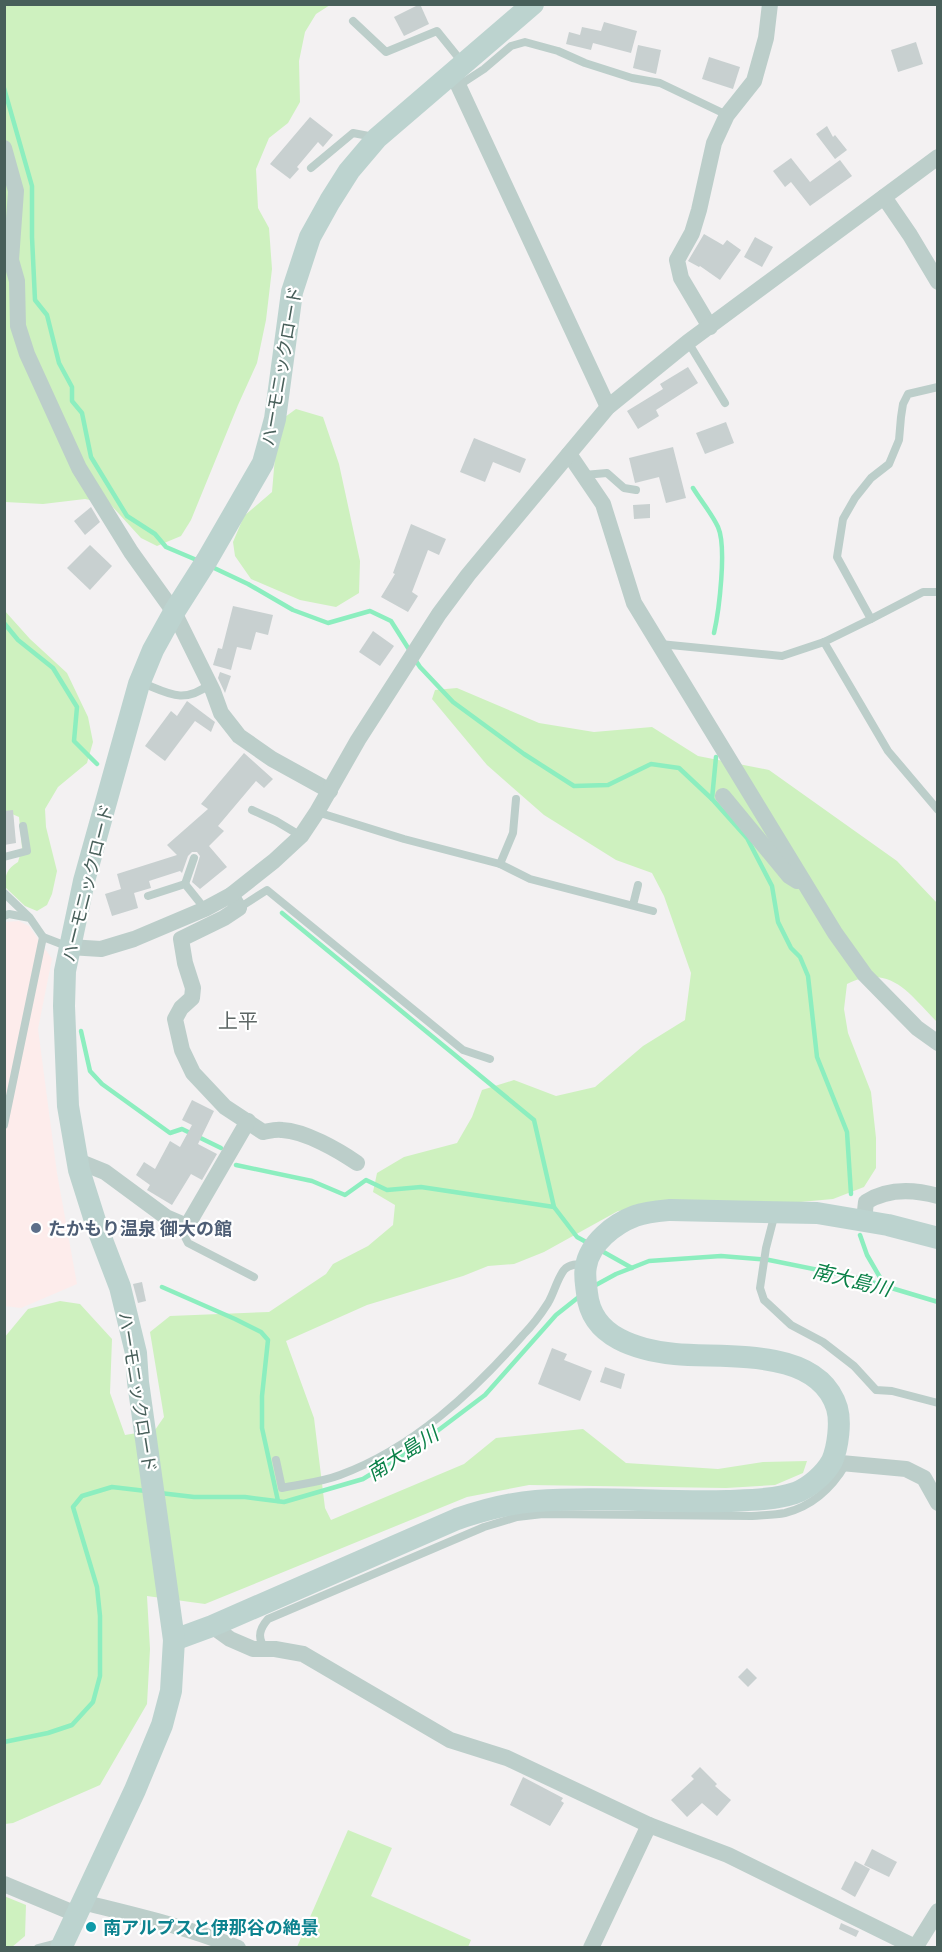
<svg xmlns="http://www.w3.org/2000/svg" width="942" height="1952" viewBox="0 0 942 1952" font-family="'Exo 2','Noto Sans JP',sans-serif">
<style>
.commercial{fill:#fdeceb}
.green{fill:#cef1bf}
.lines{fill:none;stroke-linecap:round;stroke-linejoin:round}
.stream{stroke:#8ceebf;stroke-width:4.5}
.building{fill:#c8d0d0}
.lane{stroke:#bcceca;stroke-width:8}
.street{stroke:#bcceca;stroke-width:16}
.secondary{stroke:#bcd3cf;stroke-width:22}
.service-dot{fill:#5c6f8a;stroke:#fff;stroke-width:2}
.culture-dot{fill:#0f9aa8;stroke:#fff;stroke-width:2}
.labels{text-anchor:middle;dominant-baseline:central;stroke-width:4.5;stroke-linejoin:round;paint-order:stroke}
.street-label{font-size:18px;fill:#485f5a;stroke:#fff}
.service-label{font-size:18px;font-weight:bold;fill:#4e5e75;stroke:#fff;text-anchor:start}
.culture-label{font-size:18px;font-weight:bold;fill:#0d838f;stroke:#fff;text-anchor:start}
.neighbourhood-label{font-size:20px;fill:#5d6665;stroke:#fff}
.water-label{font-size:20px;font-style:italic;fill:#0b8148;stroke:#fff}
</style>
<rect width="100%" height="100%" fill="#f3f1f2"/>
<!-- commercial -->
<polygon class="commercial" points="19,921 29,926 52,959 38,1029 57,1173 77,1284 21,1308 4,1306 4,922"/>
<!-- green -->
<g class="green">
<polygon points="5,5 330,5 316,14 305,32 299,61 300,102 288,123 269,138 256,169 258,208 269,228 272,269 266,320 257,363 238,405 191,520 181,536 157,546 141,538 110,504 85,499 43,504 5,502"/>
<polygon points="296,409 323,417 339,464 360,561 359,593 336,607 300,600 251,579 235,556 233,542 244,516 272,492 275,457 285,417"/>
<path d="M4,610l26,29 37,34 21,44 5,25 -6,21 -29,24 -13,22 1,18 11,44 -5,23 -5,11 -10,6 -12,-5 -20,-19c0,-13 2,-18 13,-25l4,-14 -3,-31 -14,-6z"/>
<path d="M457,688l82,35 55,9 58,-5 46,29 71,14 128,91 40,42v119c-28,-28 -46,-59 -90,-38l-3,25 4,24 23,59 5,46v30l-12,19 -31,12 -55,5 -72,-3 -88,10 -74,41 -30,12 -26,2 -25,10 -96,29 -81,36 28,77 11,90 6,12 133,-56 32,-26 87,-9 43,34 92,6 45,-7 44,-1 -4,12 -28,12 -49,3 -197,-3 -62,12 -262,107 -58,-8 3,53 -3,55 -47,81 -87,38 -8,1 -1,-486 24,-29 32,-8 20,3 32,35 -2,54 15,42 30,-5 9,-13 -14,-85 20,-16 99,-4 57,-38 7,-10 35,-18 25,-21 2,-20 -22,-13 4,-19 27,-16 53,-14 15,-26 10,-27 32,-10 42,16 39,-9 48,-41 42,-26 6,-47 -27,-77 -12,-23 -36,-13 -72,-45 -57,-50 -55,-66 3,-9z"/>
<polygon points="348,1830 392,1848 371,1896 471,1940 468,1947 297,1947"/>
<polygon points="4,1896 26,1905 25,1936 12,1947 5,1947"/>
</g>
<g class="lines">
<!-- stream -->
<g class="stream">
<polyline points="4,88 32,186 32,237 35,300 47,315 59,363 72,387 72,401 82,413 91,457 127,516 155,534 166,547 199,561"/>
<path d="M693,488c8,13 19,26 25,39 9,20 1,84 -4,106"/>
<polyline points="212,567 248,584 293,610 328,623 370,611 391,621 410,651"/>
<polyline points="4,623 18,640 53,668 77,707 74,741 97,764"/>
<polyline points="414,658 420,667 453,702 524,754 574,786 608,785 651,764 679,768 712,799 747,838 772,886 778,922 791,948 800,957 808,976 817,1057 847,1132 851,1194"/>
<polyline points="712,799 716,757"/>
<polyline points="282,913 534,1120 554,1207 577,1237 588,1243"/>
<polyline points="81,1031 90,1071 102,1084 170,1133 182,1129 221,1148"/>
<polyline points="236,1165 312,1181 345,1195 366,1180 387,1190 421,1187 554,1207"/>
<polyline points="860,1235 867,1255 885,1286"/>
<polyline points="600,1250 632,1268"/>
<polyline points="594,1286 616,1274 649,1261 721,1256 769,1260 858,1278 938,1302"/>
<polyline points="162,1287 235,1319 261,1332 268,1340 262,1396 262,1428 278,1501"/>
<polyline points="160,1493 194,1497 245,1497 284,1502 363,1479 420,1444 485,1395 556,1315 580,1296"/>
<polyline points="4,1742 48,1733 72,1725 93,1702 100,1676 100,1616 97,1587 73,1507 82,1496 112,1487 146,1491"/>
</g>
</g>
<!-- building -->
<g class="building">
<polygon points="420,4 429,24 404,36 394,17"/>
<polygon points="604,22 637,31 631,53 593,43 591,50 566,44 569,32 580,35 582,27 601,31"/>
<polygon points="916,42 923,64 898,72 891,50"/>
<polygon points="638,45 661,50 656,74 633,68"/>
<polygon points="709,57 740,67 733,89 702,79"/>
<polygon points="310,117 333,135 323,147 318,142 297,167 299,169 290,179 270,164"/>
<polygon points="827,126 833,137 835,135 847,150 835,159 816,134"/>
<polygon points="791,158 810,182 840,160 852,176 810,206 791,182 785,187 773,171"/>
<polygon points="704,234 723,245 727,240 741,250 720,280 700,266 699,267 688,261"/>
<polygon points="755,237 773,247 762,267 744,257"/>
<polygon points="688,367 698,383 656,410 659,416 638,429 627,411 663,389 660,384"/>
<polygon points="726,422 734,443 705,454 696,433"/>
<polygon points="474,438 526,459 520,473 493,462 485,482 460,472"/>
<polygon points="673,447 686,498 666,503 659,477 635,483 629,458"/>
<polygon points="650,504 650,518 634,519 633,505"/>
<polygon points="91,507 100,522 85,535 74,521"/>
<polygon points="411,524 446,539 439,555 428,550 412,592 418,596 408,612 381,597 395,574 393,573"/>
<polygon points="90,545 112,566 90,590 67,568"/>
<polygon points="233,606 273,615 268,635 256,632 251,650 237,647 231,670 213,665 218,648 222,649"/>
<polygon points="373,631 394,646 380,666 359,652"/>
<polygon points="220,672 231,676 225,693 218,678"/>
<polygon points="187,701 215,722 211,732 195,721 165,761 145,746 171,711 177,716"/>
<polygon points="244,753 273,779 264,788 256,781 218,826 224,831 209,846 227,867 200,889 192,882 200,856 197,852 192,852 188,856 182,873 180,871 149,881 151,888 134,893 138,908 112,916 105,894 121,889 117,874 177,855 167,845 208,809 201,804"/>
<polygon points="13,810 16,843 4,845 4,811"/>
<polygon points="192,1100 214,1111 198,1144 217,1154 202,1180 191,1174 172,1205 147,1190 150,1185 136,1175 144,1162 155,1169 170,1141 180,1147 192,1125 182,1120"/>
<polygon points="142,1282 146,1301 138,1303 133,1284"/>
<polygon points="552,1348 567,1354 564,1360 592,1371 580,1401 538,1384"/>
<polygon points="605,1367 625,1374 621,1389 600,1382"/>
<polygon points="747,1668 757,1678 748,1687 738,1677"/>
<polygon points="700,1767 717,1784 715,1786 731,1800 717,1816 702,1803 687,1817 671,1800 694,1779 691,1776"/>
<polygon points="523,1777 563,1798 561,1801 564,1803 550,1826 510,1805"/>
<polygon points="872,1849 897,1862 889,1877 864,1865"/>
<polygon points="855,1861 870,1869 855,1897 841,1889"/>
<polygon points="841,1923 859,1931 856,1937 839,1929"/>
</g>
<g class="lines">
<!-- lane -->
<g class="lane">
<polyline points="353,21 386,52 437,31 462,62"/>
<polyline points="458,86 484,69 511,46 525,42 558,51 585,63 632,78 660,83 727,115"/>
<polyline points="311,168 353,133 374,137"/>
<polyline points="688,342 725,403"/>
<polyline points="584,475 607,473 624,488 636,490"/>
<polyline points="871,619 923,592 938,592"/>
<polyline points="824,642 888,751 938,810"/>
<polyline points="660,644 782,656 824,642 871,619 837,557 843,519 855,498 871,478 889,464 899,440 901,417 903,404 908,394 938,387"/>
<path d="M140,682c28,11 43,23 70,2"/>
<polyline points="252,810 276,821 301,836"/>
<polyline points="317,812 404,839 500,864 530,879 653,911"/>
<polyline points="4,857 27,851 23,826"/>
<polyline points="500,864 513,833 516,799"/>
<polyline points="185,884 194,858"/>
<polyline points="4,893 29,917"/>
<polyline points="148,896 185,884 205,909"/>
<polyline points="633,905 638,885"/>
<polyline points="239,908 267,890 463,1050 490,1059"/>
<polyline points="4,916 9,914 30,918 43,937 69,947"/>
<polyline points="4,1125 43,937"/>
<polyline points="775,1213 766,1248 760,1288 764,1300 791,1325 823,1342 854,1366 876,1390 892,1391 938,1403"/>
<polyline points="187,1226 184,1235 188,1243 254,1277"/>
<path d="M276,1460l6,28c19,-4 40,-6 58,-13 73,-27 133,-83 183,-140 9,-9 18,-21 25,-32 6,-10 9,-24 16,-33 5,-6 14,-6 21,-6"/>
<path d="M266,1649c-10,-11 -6,-21 2,-30l216,-92 33,-10 26,-3 209,2c11,-1 23,-1 33,-3 28,-7 47,-25 61,-49"/>
<polyline points="38,1948 61,1942"/>
</g>
<!-- street -->
<g class="street">
<polyline points="453,74 608,407"/>
<polyline points="4,148 16,191 11,260 17,281 18,326 27,354 79,468 131,552 174,612 213,691 221,713 239,736 272,759 330,791"/>
<polyline points="884,197 910,235 938,282"/>
<polyline points="710,327 681,278 677,260 692,233 699,210 714,143 727,115 754,81 766,38 770,4"/>
<polyline points="569,454 603,504 634,603 835,933 865,975 917,1028 938,1043"/>
<polyline points="723,796 789,876 797,881"/>
<path d="M231,895l8,13 -15,10 -43,21 4,24 8,25 -1,10 -11,10 -6,11 7,31 11,23 32,34 38,25c6,-1 13,-3 19,-2 23,1 56,20 75,33"/>
<polyline points="69,947 101,949 134,939 205,909 231,895 274,861 301,836 317,812 358,740 439,614 468,575 608,407 688,342 938,157"/>
<polyline points="78,1161 105,1172 166,1217 187,1226 248,1121"/>
<path d="M864,1220l2,-18c22,-14 47,-13 72,-6"/>
<polyline points="832,1460 841,1463 906,1469 924,1478 938,1503"/>
<polyline points="212,1626 230,1639 253,1649 275,1649 303,1654 450,1740 507,1758 649,1825 728,1855 915,1947"/>
<polyline points="4,1884 76,1914"/>
<path d="M82,1902c52,13 106,25 156,46"/>
<polyline points="591,1948 649,1825"/>
<polyline points="915,1948 938,1911"/>
</g>
<!-- secondary -->
<g class="secondary">
<path d="M174,1640l38,-14 245,-107c26,-9 52,-16 79,-18 64,-5 128,2 191,0 22,-1 46,-1 68,-8 14,-5 30,-19 37,-32 6,-14 9,-39 5,-53 -19,-62 -112,-49 -162,-54 -19,-2 -39,-6 -56,-15 -19,-10 -30,-25 -32,-46 -1,-9 -3,-18 -1,-27 4,-23 28,-42 49,-50 11,-4 24,-5 35,-6l147,3 71,12 50,13"/>
<polyline points="61,1948 135,1790 162,1725 171,1691 174,1640 138,1382 136,1353 120,1287 97,1227 79,1170 68,1106 64,1006 65,971 84,881 139,684 153,650 174,612 207,560 263,463 275,419 292,292 310,237 330,201 349,171 377,138 533,4"/>
</g>
</g>
<!-- markers -->
<circle class="service-dot" cx="36" cy="1228" r="6"/>
<circle class="culture-dot" cx="91" cy="1927" r="6"/>
<g class="labels">
<!-- street labels -->
<g class="street-label">
<text transform="translate(281 366) rotate(-80)">ハーモニックロード</text>
<text transform="translate(87 883) rotate(-76)">ハーモニックロード</text>
<text transform="translate(138 1392) rotate(81)">ハーモニックロード</text>
</g>
<!-- service labels -->
<g class="service-label">
<text x="48" y="1228">たかもり温泉 御大の館</text>
</g>
<!-- culture labels -->
<g class="culture-label">
<text x="103" y="1927">南アルプスと伊那谷の絶景</text>
</g>
<!-- neighbourhood labels -->
<g class="neighbourhood-label">
<text x="238" y="1020">上平</text>
</g>
<!-- water labels -->
<g class="water-label">
<text transform="translate(852 1279) rotate(14)">南大島川</text>
<text transform="translate(402 1453) rotate(-33)">南大島川</text>
</g>
</g>
<!-- border -->
<rect width="942" height="1952" fill="none" stroke="#485f5a" stroke-width="12"/>
</svg>
